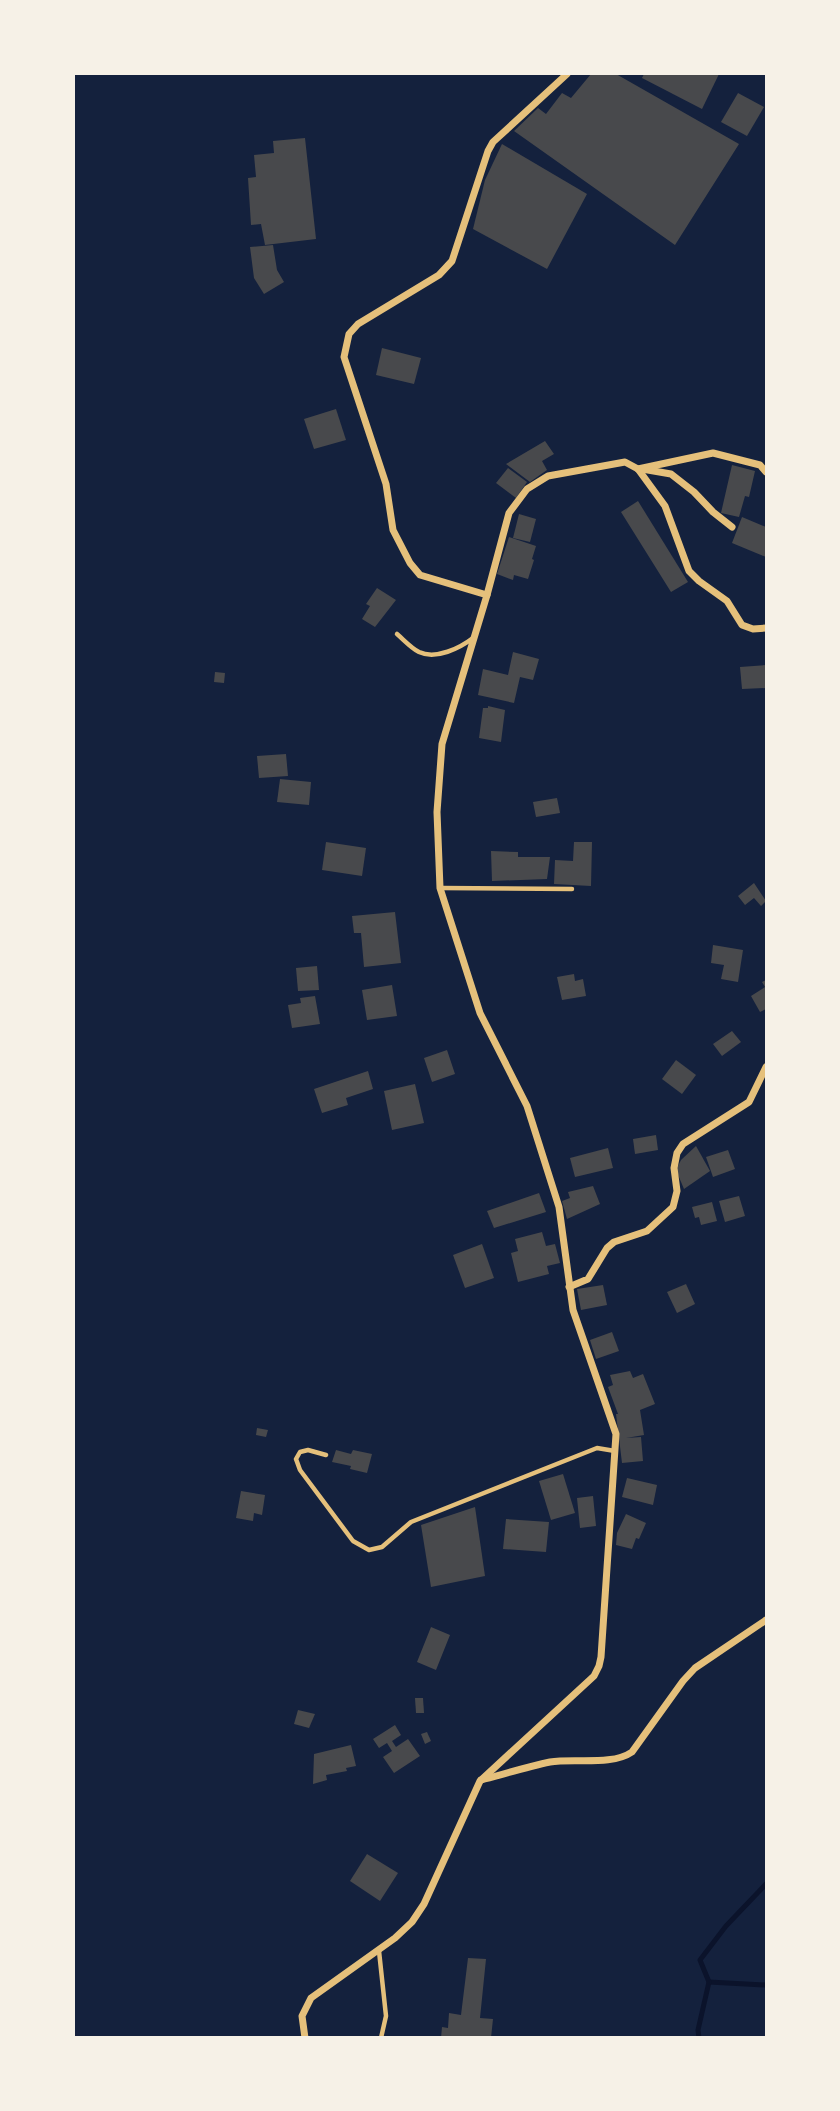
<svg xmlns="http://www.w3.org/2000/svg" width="840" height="2111" viewBox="0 0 840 2111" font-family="Jost,sans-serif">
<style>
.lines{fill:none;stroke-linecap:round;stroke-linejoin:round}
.stream{stroke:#0b132b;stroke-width:5}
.building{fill:#48494c}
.service{stroke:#e5c07b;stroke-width:4.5}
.minor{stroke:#e5c07b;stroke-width:7}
</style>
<rect width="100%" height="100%" fill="#14213d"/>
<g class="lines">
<!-- stream -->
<g class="stream">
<polyline points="709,1982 766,1985"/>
<polyline points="699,2038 698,2030 709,1982 700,1960 726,1926 766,1884"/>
</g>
</g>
<!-- building -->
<g class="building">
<polygon points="591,74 616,74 739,144 675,245 514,131 538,108 546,114 562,93 571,98"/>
<polygon points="644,74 719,74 702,109 642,78"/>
<polygon points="738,93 764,107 747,136 721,122"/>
<polygon points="305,138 316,239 265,245 261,224 251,225 248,178 256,177 254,155 274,153 273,141"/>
<polygon points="502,144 587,194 547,269 473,229 485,180"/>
<polygon points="273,245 277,270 284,282 264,294 254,278 250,247"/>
<polygon points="382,348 421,358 414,384 376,375"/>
<polygon points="336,409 346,440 314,449 304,419"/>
<polygon points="545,441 554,454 542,461 547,470 530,482 506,464"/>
<polygon points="732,465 755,471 749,497 745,496 739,517 721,513"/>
<polygon points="508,468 527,482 516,498 496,483"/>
<polygon points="638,501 688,582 671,592 621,512"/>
<polygon points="519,514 536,519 530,542 513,538"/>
<polygon points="742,517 766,527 766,557 732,543"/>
<polygon points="509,537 536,546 532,559 534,560 528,579 514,575 513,580 497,574"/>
<polygon points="377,588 396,600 375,627 362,619 370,606 366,604"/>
<polygon points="513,652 539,659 533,680 520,677 514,703 478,695 483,669 508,675"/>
<polygon points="766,665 766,688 742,689 740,667"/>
<polygon points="215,672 225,673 224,683 214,682"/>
<polygon points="488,706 505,710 501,742 479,738 483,708 488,708"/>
<polygon points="286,754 288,776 259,778 257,756"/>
<polygon points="280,779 311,782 309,805 277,802"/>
<polygon points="557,798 560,813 536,817 533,802"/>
<polygon points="326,842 366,848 362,876 322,870"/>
<polygon points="574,842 592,842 591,886 554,884 555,860 573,861"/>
<polygon points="491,851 518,852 518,857 550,857 547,879 492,881"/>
<polygon points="754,883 766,901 761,906 754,898 745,905 738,896"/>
<polygon points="395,912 401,963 364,967 361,933 354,933 352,916"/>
<polygon points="713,945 743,950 738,982 721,979 724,965 711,963"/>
<polygon points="317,966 319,990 298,991 296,968"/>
<polygon points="574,974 575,981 583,979 586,996 562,1000 557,977"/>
<polygon points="766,980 766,1009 760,1012 751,996 765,987 762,982"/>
<polygon points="392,985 397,1016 367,1020 362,990"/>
<polygon points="315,996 320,1024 292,1028 288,1005 301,1003 300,998"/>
<polygon points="732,1031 741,1042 722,1056 713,1044"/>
<polygon points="447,1050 455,1074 432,1082 424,1058"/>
<polygon points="676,1060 696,1075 682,1094 662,1079"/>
<polygon points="368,1071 373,1089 346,1098 348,1105 322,1113 314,1089"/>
<polygon points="415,1084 424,1123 392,1130 384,1091"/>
<polygon points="656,1135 658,1150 635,1154 633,1139"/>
<polygon points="696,1146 710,1171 684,1189 676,1170 681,1160"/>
<polygon points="608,1148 613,1168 575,1177 570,1158"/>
<polygon points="728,1150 735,1169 713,1177 706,1157"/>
<polygon points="593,1186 600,1204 567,1219 562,1201 570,1198 568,1192"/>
<polygon points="539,1193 546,1212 494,1228 487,1211"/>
<polygon points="739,1196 745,1216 725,1222 719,1201"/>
<polygon points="712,1202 717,1221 701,1225 699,1217 695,1218 692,1207"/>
<polygon points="542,1232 546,1246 555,1244 560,1263 547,1266 549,1274 518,1282 511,1253 518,1251 515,1239"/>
<polygon points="482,1244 494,1278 465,1288 453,1255"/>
<polygon points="686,1284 695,1304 677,1313 667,1292"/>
<polygon points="603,1285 607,1305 581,1310 577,1289"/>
<polygon points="612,1332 619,1351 596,1359 590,1340"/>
<polygon points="630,1371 633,1378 643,1374 655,1404 640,1410 644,1435 626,1438 641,1437 643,1461 622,1463 616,1414 618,1414 608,1387 613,1385 610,1375"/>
<polygon points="257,1428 268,1430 266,1437 256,1435"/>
<polygon points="336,1450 351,1454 353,1450 372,1454 367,1473 350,1469 351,1466 332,1462"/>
<polygon points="563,1474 575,1513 551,1520 539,1481"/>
<polygon points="627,1478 657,1485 653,1505 622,1497"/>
<polygon points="241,1491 265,1495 262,1515 254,1513 253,1521 236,1518"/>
<polygon points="593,1496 596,1526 580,1528 577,1498"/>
<polygon points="475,1507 485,1576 431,1587 421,1525"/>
<polygon points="626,1514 646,1523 639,1539 636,1538 632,1549 616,1545 617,1533"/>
<polygon points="506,1519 549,1522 546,1552 503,1549"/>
<polygon points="431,1627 450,1635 436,1670 417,1662"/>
<polygon points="415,1698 423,1698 424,1713 416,1713"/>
<polygon points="298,1710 315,1714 309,1728 294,1724"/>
<polygon points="395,1725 401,1735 392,1741 396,1747 408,1739 420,1756 394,1773 383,1757 392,1751 387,1743 379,1748 373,1739"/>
<polygon points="427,1732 431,1741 425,1744 421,1734"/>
<polygon points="351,1745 356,1766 346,1768 347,1771 326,1775 327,1780 313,1784 314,1754"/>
<polygon points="367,1854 398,1873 380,1901 350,1881"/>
<polygon points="468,1958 486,1959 480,2018 493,2019 491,2038 441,2038 442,2027 448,2028 449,2013 461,2015"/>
</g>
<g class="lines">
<!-- service -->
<g class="service">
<path d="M397,634c7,6 14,14 22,18 17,8 41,-4 54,-14"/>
<polyline points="441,888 572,889"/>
<polyline points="326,1455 308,1450 300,1452 296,1459 300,1470 353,1541 369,1550 382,1547 411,1522 597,1448 615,1451"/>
<polyline points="379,1951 386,2016 381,2038"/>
</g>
<!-- minor -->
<g class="minor">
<polyline points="638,469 713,453 760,465 766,472"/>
<polyline points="642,469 671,474 694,492 713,512 732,527"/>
<polyline points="487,595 509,513 527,489 548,476 625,462 638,469 665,506 689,571 699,581 727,601 742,625 753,629 766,628"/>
<polyline points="569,1287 588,1279 607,1248 614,1242 647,1231 673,1207 677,1191 674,1168 677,1153 683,1144 749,1102 766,1067"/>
<path d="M481,1780c23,-6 46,-13 69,-18 24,-4 62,4 82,-10l51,-71 12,-13 71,-48"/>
<polyline points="305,2038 302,2016 311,1998 395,1938 412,1922 424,1904 480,1781 594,1676 599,1666 601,1657 616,1434 573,1310 559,1207 527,1106 480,1013 440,888 437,812 442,744 487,595 420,575 410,563 393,530 386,484 344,357 349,334 358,324 439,275 452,261 488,151 493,142 567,74"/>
</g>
</g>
<!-- border -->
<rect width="840" height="2111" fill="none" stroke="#f6f1e7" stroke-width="150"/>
</svg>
